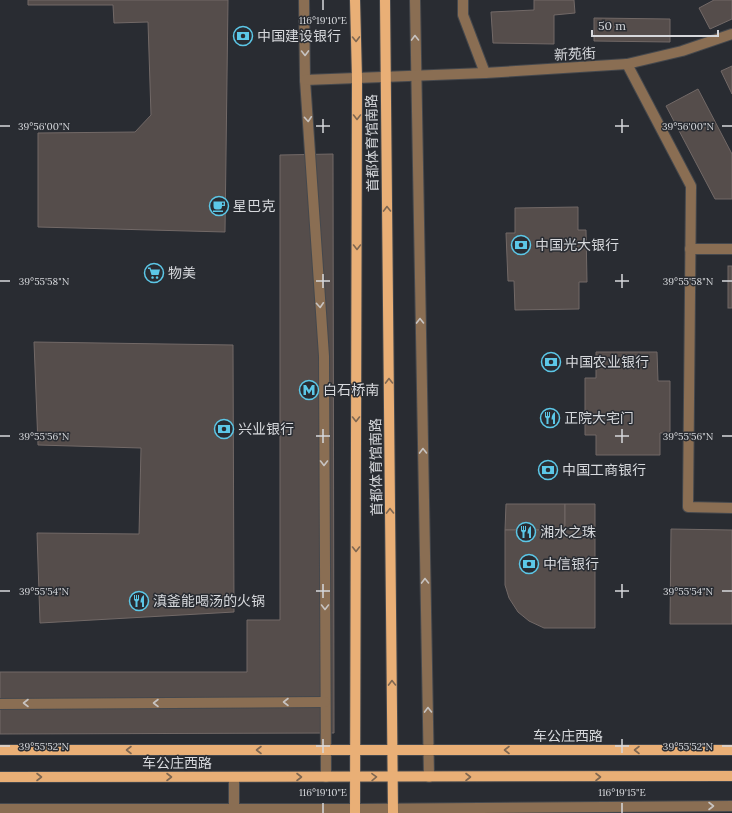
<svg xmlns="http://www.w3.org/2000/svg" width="732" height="813" viewBox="0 0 732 813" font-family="Lora,'Noto Sans SC',serif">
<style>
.building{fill:#554d4b;stroke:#726967}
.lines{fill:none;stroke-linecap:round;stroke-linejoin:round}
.minor-casing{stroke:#45484d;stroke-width:12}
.major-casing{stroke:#45484d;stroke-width:12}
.minor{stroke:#8a6e53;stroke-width:10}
.major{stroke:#e9af76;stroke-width:10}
.oneway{stroke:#c7c3c1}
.oneway2{stroke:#7f6751}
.ticks{fill:none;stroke:#d6d8dc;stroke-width:1.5}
.labels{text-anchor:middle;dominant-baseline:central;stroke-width:3;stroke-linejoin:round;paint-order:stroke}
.poi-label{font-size:14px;fill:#d6d8dc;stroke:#292c32;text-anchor:start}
.street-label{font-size:14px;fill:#d6d8dc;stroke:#292c32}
.ticks-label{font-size:10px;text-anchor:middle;fill:#d6d8dc;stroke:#292c32;stroke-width:3;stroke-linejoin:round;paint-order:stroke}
</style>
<rect width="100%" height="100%" fill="#292c32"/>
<!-- building -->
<g class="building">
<polygon points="28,0 228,0 225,232 38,227 38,133 135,132 151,115 148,22 114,23 113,5 28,5"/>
<polygon points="534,0 574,0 575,13 554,15 554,44 493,43 491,12 534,10"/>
<polygon points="714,0 732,0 732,19 710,29 699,8"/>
<polygon points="594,18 670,19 670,42 594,41"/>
<polygon points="732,66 732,94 721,71"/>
<polygon points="698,89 732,154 732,199 715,199 666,106"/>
<polygon points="333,154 334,733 0,734 0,672 247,672 247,620 280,620 280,155"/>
<polygon points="578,207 578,230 586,230 587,282 579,282 579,309 515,310 514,281 508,281 506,233 515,233 515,208"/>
<rect x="728" y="266" width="4" height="42"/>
<polygon points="34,342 233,345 234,612 40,623 37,533 139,534 141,448 38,445"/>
<polygon points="596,352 657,352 658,381 670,381 670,433 660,433 660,455 596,455 596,435 585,435 585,378 596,378"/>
<polygon points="506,504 565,504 565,530 505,530"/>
<polygon points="565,504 595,504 595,628 544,628 529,621 518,612 509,598 505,585 505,530 565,530"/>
<polygon points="671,529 732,530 732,624 670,624"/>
</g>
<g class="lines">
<!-- minor casing -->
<g class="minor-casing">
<g id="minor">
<polyline points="304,0 305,80 324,356 326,777"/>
<polyline points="415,0 429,777"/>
<polyline points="463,0 463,15 485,73"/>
<polyline points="627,64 691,186 688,507 732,508"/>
<polyline points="305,80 485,73 627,64 682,51 732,34"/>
<polyline points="690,249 732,249"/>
<polyline points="0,704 325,702"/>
<polyline points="234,777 234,813"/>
<polyline points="0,809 355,809 732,806"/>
</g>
</g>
<!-- major casing -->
<g class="major-casing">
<g id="major">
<polyline points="385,0 393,813"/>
<polyline points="0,750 732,750"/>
<polyline points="0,777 732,776"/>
<polyline points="355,813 357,78 355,0"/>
</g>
</g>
<!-- minor -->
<use href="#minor" class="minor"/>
<!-- major -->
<use href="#major" class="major"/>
</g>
<!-- one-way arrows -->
<defs><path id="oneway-chevron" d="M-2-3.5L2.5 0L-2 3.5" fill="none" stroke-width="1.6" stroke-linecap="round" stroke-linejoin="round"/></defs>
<g class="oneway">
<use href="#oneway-chevron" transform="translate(415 38) rotate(-91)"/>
<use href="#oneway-chevron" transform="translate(305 53) rotate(89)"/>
<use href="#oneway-chevron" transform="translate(308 119) rotate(86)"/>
<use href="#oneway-chevron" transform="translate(320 305) rotate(86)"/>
<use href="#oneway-chevron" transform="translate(420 321) rotate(-91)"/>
<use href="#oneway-chevron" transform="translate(423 451) rotate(-91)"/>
<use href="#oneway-chevron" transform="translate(324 463) rotate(90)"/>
<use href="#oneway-chevron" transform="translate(425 581) rotate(-91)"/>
<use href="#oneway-chevron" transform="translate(325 607) rotate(90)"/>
<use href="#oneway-chevron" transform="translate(286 702) rotate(180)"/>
<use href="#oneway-chevron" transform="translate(26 703) rotate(180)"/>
<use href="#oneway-chevron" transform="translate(156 703) rotate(180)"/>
<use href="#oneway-chevron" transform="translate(428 710) rotate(-91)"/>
<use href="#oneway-chevron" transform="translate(711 806)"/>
</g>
<g class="oneway2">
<use href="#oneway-chevron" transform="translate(356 39) rotate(89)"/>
<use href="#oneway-chevron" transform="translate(357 117) rotate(90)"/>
<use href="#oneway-chevron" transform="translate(387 209) rotate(-91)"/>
<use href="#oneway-chevron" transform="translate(357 247) rotate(90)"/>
<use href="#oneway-chevron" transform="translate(389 381) rotate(-91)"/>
<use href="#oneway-chevron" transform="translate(356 419) rotate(90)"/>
<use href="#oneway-chevron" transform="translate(390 511) rotate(-91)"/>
<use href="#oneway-chevron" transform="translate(356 549) rotate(90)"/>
<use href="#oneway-chevron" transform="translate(392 683) rotate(-91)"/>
<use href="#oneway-chevron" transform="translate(129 750) rotate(-180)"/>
<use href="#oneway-chevron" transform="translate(259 750) rotate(-180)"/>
<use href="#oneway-chevron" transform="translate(507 750) rotate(-180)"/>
<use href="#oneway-chevron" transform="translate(637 750) rotate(-180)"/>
<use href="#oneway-chevron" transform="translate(39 777)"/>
<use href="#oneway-chevron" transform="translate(169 777)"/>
<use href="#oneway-chevron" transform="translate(299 777)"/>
<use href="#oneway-chevron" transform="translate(374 777) rotate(-1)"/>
<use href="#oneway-chevron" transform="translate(468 777)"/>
<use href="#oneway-chevron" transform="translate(598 777)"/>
</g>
<!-- ticks -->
<path class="ticks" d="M323,0v10M323,119v14M622,119v14M0,126h10M316,126h14M615,126h14M722,126h10M323,274v14M622,274v14M0,281h10M316,281h14M615,281h14M722,281h10M323,429v14M622,429v14M0,436h10M316,436h14M615,436h14M722,436h10M323,584v14M622,584v14M0,591h10M316,591h14M615,591h14M722,591h10M323,739v14M622,739v14M0,746h10M316,746h14M615,746h14M722,746h10M323,803v10M622,803v10"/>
<!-- icons -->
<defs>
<g id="bank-ring" transform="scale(1)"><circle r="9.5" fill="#292c32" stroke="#5cc7e7" stroke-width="1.5"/><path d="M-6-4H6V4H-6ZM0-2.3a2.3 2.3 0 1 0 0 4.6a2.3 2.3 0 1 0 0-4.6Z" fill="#5cc7e7"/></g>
<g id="cafe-ring" transform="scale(1)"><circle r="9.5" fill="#292c32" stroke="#5cc7e7" stroke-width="1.5"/><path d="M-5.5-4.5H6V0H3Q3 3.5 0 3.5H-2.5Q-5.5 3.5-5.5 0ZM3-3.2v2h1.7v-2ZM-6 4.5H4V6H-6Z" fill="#5cc7e7"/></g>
<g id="supermarket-ring" transform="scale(1)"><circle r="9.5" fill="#292c32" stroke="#5cc7e7" stroke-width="1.5"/><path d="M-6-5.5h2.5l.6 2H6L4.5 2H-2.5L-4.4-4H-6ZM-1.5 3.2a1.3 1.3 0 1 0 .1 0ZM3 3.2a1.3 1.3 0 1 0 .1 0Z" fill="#5cc7e7"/></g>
<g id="metro-ring" transform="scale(1)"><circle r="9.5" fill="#292c32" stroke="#5cc7e7" stroke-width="1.5"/><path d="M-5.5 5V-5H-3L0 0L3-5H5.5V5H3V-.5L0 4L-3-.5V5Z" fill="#5cc7e7"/></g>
<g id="restaurant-ring" transform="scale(1)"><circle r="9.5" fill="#292c32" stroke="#5cc7e7" stroke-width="1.5"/><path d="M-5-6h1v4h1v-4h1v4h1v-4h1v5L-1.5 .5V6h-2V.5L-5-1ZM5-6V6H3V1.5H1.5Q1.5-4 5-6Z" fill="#5cc7e7"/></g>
</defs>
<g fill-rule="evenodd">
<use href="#bank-ring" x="243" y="36"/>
<use href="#cafe-ring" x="219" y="206"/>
<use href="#bank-ring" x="521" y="245"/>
<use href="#supermarket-ring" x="154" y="273"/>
<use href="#bank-ring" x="551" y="362"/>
<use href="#metro-ring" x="309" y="390"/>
<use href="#restaurant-ring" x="550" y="418"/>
<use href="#bank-ring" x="224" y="429"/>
<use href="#bank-ring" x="548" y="470"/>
<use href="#restaurant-ring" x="526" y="532"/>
<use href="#bank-ring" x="529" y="564"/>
<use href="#restaurant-ring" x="139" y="601"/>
</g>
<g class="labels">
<!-- poi labels -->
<g class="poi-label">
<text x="257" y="36">中国建设银行</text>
<text x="233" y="206">星巴克</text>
<text x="535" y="245">中国光大银行</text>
<text x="168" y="273">物美</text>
<text x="565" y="362">中国农业银行</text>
<text x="323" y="390">白石桥南</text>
<text x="564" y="418">正院大宅门</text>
<text x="238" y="429">兴业银行</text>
<text x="562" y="470">中国工商银行</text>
<text x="540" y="532">湘水之珠</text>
<text x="543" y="564">中信银行</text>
<text x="153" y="601">滇釜能喝汤的火锅</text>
</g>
<!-- street labels -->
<g class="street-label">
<text transform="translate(575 54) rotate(-3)">新苑街</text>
<text transform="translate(372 143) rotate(-91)">首都体育馆南路</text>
<text transform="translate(376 467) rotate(-91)">首都体育馆南路</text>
<text x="568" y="736">车公庄西路</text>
<text x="177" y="763">车公庄西路</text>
</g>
</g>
<g class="ticks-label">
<text x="323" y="24">116°19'10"E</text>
<text x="44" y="130">39°56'00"N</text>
<text x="688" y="130">39°56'00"N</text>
<text x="44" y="285">39°55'58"N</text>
<text x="688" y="285">39°55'58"N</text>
<text x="44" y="440">39°55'56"N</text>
<text x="688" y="440">39°55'56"N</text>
<text x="44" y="595">39°55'54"N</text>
<text x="688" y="595">39°55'54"N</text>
<text x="44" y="750">39°55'52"N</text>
<text x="688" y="750">39°55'52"N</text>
<text x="323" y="796">116°19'10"E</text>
<text x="622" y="796">116°19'15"E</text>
</g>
<!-- scale -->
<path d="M592 30v6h126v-6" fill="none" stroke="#d6d8dc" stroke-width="2"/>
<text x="598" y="30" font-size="12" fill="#d6d8dc" stroke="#292c32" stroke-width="3" paint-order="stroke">50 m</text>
</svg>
